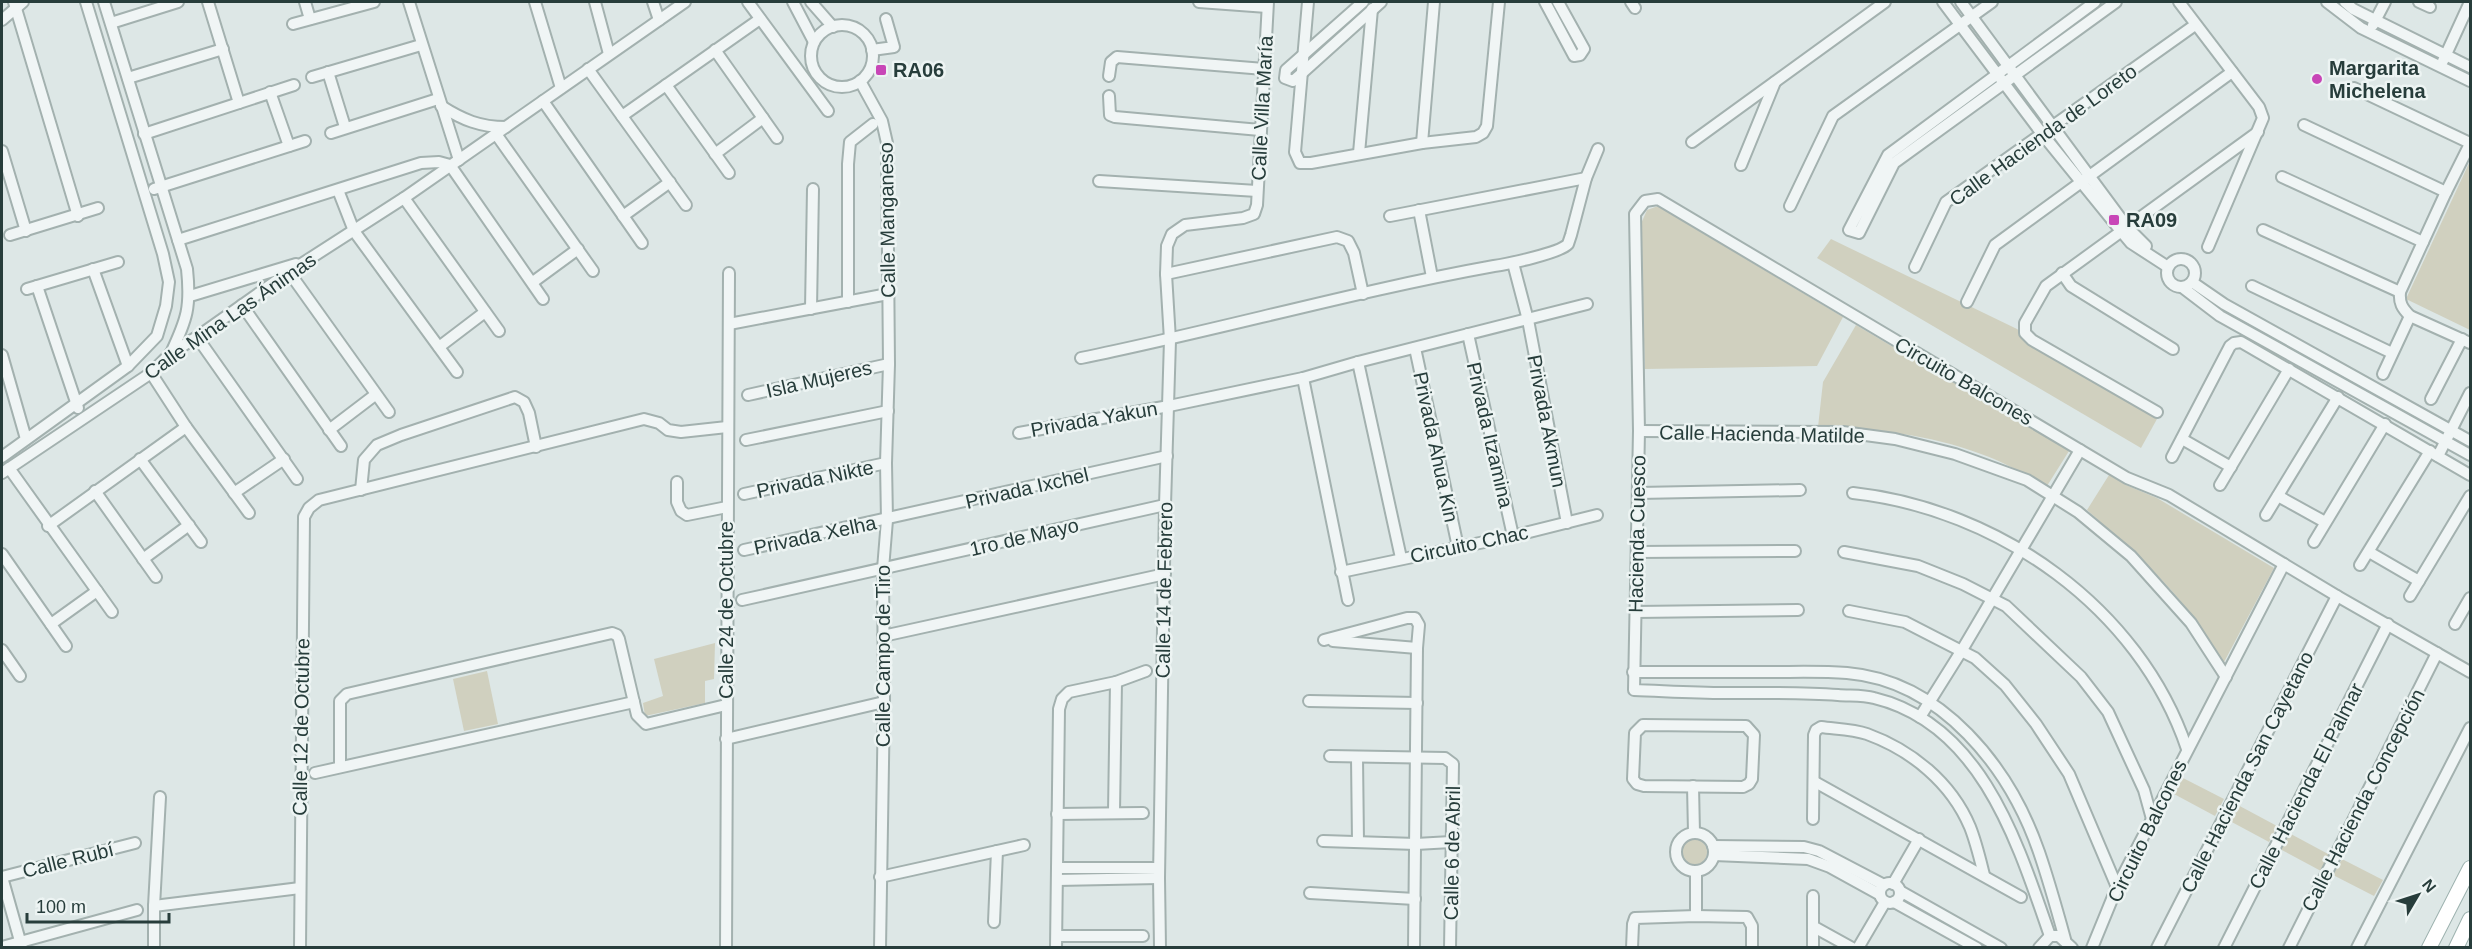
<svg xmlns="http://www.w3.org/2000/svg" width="2472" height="949" viewBox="0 0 2472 949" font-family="Arial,sans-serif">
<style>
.green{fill:#d0d0bf}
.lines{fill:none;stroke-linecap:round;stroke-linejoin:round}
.minor-casing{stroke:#a3b1af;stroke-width:14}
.major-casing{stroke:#9db2af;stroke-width:16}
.minor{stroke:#f0f5f5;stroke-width:10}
.major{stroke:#fff;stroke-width:14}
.poi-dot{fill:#c846b7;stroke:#edf4f3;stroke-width:2}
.labels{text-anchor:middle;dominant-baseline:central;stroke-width:5;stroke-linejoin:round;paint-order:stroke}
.poi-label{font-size:20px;font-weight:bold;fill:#273d3b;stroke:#edf4f3;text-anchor:start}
.street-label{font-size:20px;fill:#273d3b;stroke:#edf4f3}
</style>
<rect width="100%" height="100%" fill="#dde7e6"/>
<!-- green -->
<g class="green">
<polygon points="2470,161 2470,330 2406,299"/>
<polygon points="1658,206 1843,317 1817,366 1645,369 1640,226 1647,210"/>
<polygon points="1831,239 2017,329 2157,419 2141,448 1817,258"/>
<path d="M1856,325l213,126 -22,35c-21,-11 -43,-24 -66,-32 -52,-20 -108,-25 -163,-27l5,-45z"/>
<path d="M2109,475l17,10 31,13 117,70 -51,96c-32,-63 -85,-109 -136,-154z"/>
<polygon points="715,643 714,679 705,681 705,703 645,716 643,703 663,696 654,659"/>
<polygon points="487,671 498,724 464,731 453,679"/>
<polygon points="2183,778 2224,799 2215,816 2174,794"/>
<polygon points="2236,804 2277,826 2269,842 2228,820"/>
<polygon points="2289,833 2330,855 2321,871 2280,849"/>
<circle cx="1694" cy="852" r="13"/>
<polygon points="2342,859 2383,880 2374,896 2333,875"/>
</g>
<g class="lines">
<!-- minor casing -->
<g class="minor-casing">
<g id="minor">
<polyline points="14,2 78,216"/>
<path d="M104,2l83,267c4,38 0,50 -16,84"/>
<polyline points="208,2 239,103"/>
<polyline points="305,2 310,19"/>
<polyline points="409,2 459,160"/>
<polyline points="535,2 561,88"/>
<polyline points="595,2 609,54"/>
<polyline points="653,2 659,20"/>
<polyline points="748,2 828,111"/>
<polyline points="793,2 814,42"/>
<polyline points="811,2 833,27"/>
<polyline points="1199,2 1267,7"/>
<polyline points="1308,2 1295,152 1300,163 1311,163 1422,143 1476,137 1483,133 1487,126 1499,2"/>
<polyline points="1363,2 1286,70 1285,78 1293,81 1301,74 1381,2"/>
<polyline points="1545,2 1574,56 1580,55 1584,49 1558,2"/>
<polyline points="1631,2 1635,8"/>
<polyline points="1943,2 2043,135 2121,231 2131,243 2168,267"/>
<polyline points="1961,2 2090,177 2127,227 2146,246"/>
<polyline points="2095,2 1888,155 1849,230 1859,233 1894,163 2116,2"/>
<polyline points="2179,2 2259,107 2263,118 2208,247"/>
<polyline points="2327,2 2361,28 2470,81"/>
<polyline points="2345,2 2353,9 2470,67"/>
<polyline points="2419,2 2430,7"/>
<polyline points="2,20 23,2"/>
<polyline points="111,23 178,2"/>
<polyline points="293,24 374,2"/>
<polyline points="2373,25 2385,2"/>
<circle cx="842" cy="56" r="31"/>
<polyline points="715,50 777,138"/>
<polyline points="872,50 894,47 886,19"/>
<polyline points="2443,61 2470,2"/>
<polyline points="588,69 686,205"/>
<polyline points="328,72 345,127"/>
<polyline points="1109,76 1111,62 1117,57 1264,69"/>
<polyline points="312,77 421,45"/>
<polyline points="128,78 223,49"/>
<polyline points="860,81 882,121 887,143 889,364 886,463 887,520 883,569 884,702 880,948"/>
<polyline points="666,85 729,173"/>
<polyline points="2354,88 2470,143"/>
<polyline points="270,92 289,146"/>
<polyline points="1109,96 1110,115 1115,117 1260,130"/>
<polyline points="543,101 642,243"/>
<path d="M441,106c22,14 39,21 65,21"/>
<polyline points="622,116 760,19"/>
<polyline points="2304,125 2446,192"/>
<polyline points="331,133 438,99"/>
<polyline points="144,134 294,85"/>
<polyline points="496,134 593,271"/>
<polyline points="1692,142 1885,2"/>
<polyline points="1422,143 1434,2"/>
<path d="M2470,144l-24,48 -46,100c-1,11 2,16 10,24l60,27"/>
<polyline points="2,151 26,231"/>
<polyline points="1359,153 1372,9"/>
<polyline points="715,154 763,118"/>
<polyline points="1741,165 1775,82"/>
<polyline points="2282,177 2423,242"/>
<polyline points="1099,181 1257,191"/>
<polyline points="154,189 305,141"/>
<polyline points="338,190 354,231 457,372"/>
<polyline points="404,198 499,331"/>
<polyline points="1790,206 1833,116 1992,2"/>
<polyline points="1419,210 1432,277"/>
<polyline points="623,216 670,182"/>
<polyline points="1390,216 1586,178"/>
<polyline points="2263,230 2400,292"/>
<polyline points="10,235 98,208"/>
<polyline points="178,240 421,163 439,162 450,165 543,299"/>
<circle cx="2181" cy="273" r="14"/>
<polyline points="1513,263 1528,320 1567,523"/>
<polyline points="1915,267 1946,202 2195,25"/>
<polyline points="93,269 128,366"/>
<polyline points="289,272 389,412"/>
<polyline points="2062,273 2071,286 2173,349"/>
<polyline points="1166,274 1337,237 1348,241 1354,253 1363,294"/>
<polyline points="533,282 578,249"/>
<polyline points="2192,282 2224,304 2470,441"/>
<polyline points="37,286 78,408"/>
<polyline points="2252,286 2392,353"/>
<polyline points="2182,287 2220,316 2470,455"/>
<polyline points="27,289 118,262"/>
<polyline points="190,296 296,264"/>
<polyline points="848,302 848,164 850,142 873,124"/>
<polyline points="1967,302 1995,245 2232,72"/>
<polyline points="242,305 341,446"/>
<polyline points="811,309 813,189"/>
<polyline points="729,324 888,294"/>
<polyline points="1468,334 1513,536"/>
<polyline points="197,337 297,479"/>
<polyline points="439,347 485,312"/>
<polyline points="1415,348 1458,547"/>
<polyline points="2,355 26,439"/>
<path d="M1081,358c138,-28 274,-67 413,-92 14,-2 66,-13 74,-22 1,-3 2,-6 3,-9l15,-57 12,-29"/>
<polyline points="1358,362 1401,558"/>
<polyline points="151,373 186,427 249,513"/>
<polyline points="2383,374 2410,316"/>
<polyline points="1303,378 1348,600"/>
<polyline points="748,395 889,364"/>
<polyline points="2431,399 2462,339"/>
<polyline points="2157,412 2032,340 2025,333 2025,323 2046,286 2258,132"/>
<polyline points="329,430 375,395"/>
<polyline points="1639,431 1843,432 1895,439 1955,454 2027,480 2078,512 2131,556 2191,623 2226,677"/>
<polyline points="1019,433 1169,406 1303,378 1358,362 1587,304"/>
<polyline points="2182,439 2231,467"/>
<polyline points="746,440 888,411"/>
<polyline points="2438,456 2470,393"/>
<polyline points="2,457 128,366 157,336 166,306 169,282 163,254 86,2"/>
<polyline points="2172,457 2230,346 2234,343 2241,342 2470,475"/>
<polyline points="140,459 201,542"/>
<polyline points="9,468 112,612"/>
<polyline points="2,473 151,373 171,353 197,337 289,272 404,198 685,2"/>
<polyline points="677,482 677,502 681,511 687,515 727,507"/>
<polyline points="2220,485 2289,369"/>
<polyline points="361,490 364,460 377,445 401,435 515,397 524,402 529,413 536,447"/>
<polyline points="95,491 156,577"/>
<polyline points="234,493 284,459"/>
<polyline points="1639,493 1800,490"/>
<path d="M1853,493c145,16 286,114 334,256"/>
<polyline points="744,494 886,463"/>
<polyline points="2278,496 2325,522"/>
<polyline points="2266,515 2338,397"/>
<polyline points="48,526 186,427"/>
<polyline points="2314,542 2385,424"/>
<polyline points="744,550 1167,456"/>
<polyline points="1637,552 1795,551"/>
<polyline points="1844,552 1918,566 1963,584 2006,606 2081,677 2108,712 2144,790 2152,819"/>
<polyline points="2369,552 2419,581"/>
<polyline points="2,554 66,646"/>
<polyline points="143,559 189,525"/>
<polyline points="2360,565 2430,451"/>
<polyline points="1341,572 1513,536 1597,515"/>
<polyline points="2410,596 2470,496"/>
<polyline points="742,600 1165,505"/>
<polyline points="1849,611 1905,622 1975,658 2005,685 2036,724 2069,774 2117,887"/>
<polyline points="1636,612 1798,610"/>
<polyline points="51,624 97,591"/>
<polyline points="2455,624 2470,598"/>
<polyline points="883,636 1165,574"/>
<polyline points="1324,640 1407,618 1415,618 1419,625 1417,648 1414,948"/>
<polyline points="1333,641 1417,648"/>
<polyline points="2,650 20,676"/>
<path d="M1633,672c46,0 91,0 137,0 25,0 51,-1 77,1 95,8 163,95 192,179 10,29 18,58 26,87"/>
<polyline points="1309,701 1417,703"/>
<polyline points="1920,717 1962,650 2080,450"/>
<polygon points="1643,725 1746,726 1754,735 1752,779 1749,784 1743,787 1644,786 1637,784 1633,779 1635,733"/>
<polyline points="726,739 884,702"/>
<polyline points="1330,756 1445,758 1453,764 1450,948"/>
<polyline points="1357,757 1358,842"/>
<polyline points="340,767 340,701 347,694 612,633 617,635 619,639 637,715 646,724 726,705"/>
<polyline points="315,773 634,702"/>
<polyline points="1815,782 2021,897"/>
<polyline points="1693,786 1694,833"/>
<polyline points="1114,812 1116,682"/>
<polyline points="1057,814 1143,813"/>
<path d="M1813,819l1,-84 2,-5 5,-3c15,2 32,2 46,7 44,16 84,48 103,93 6,15 10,32 14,48"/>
<circle cx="1695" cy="852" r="19"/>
<polyline points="1323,841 1416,844 1451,842"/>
<polyline points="1713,846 1804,847 1819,851 1884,885"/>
<polyline points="1714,855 1808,859 1830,867 1879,894"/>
<polyline points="1057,868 1159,868"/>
<polyline points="2,877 135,843"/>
<polyline points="2,877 22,948"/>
<polyline points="880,877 1024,845"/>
<polyline points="1057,880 1159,878"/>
<circle cx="1890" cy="893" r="10"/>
<polyline points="1893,884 1919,839"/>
<polyline points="1900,891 2001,948"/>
<polyline points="1310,893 1415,899"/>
<polyline points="1813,896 1813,948"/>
<polyline points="1894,902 1977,948"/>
<polyline points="154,906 300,888"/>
<polyline points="1696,916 1696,871"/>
<polyline points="994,922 997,851"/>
<polyline points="1814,927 1852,948"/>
<polyline points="1057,936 1143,936"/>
<path d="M2050,936c-32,-92 -68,-212 -176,-238 -11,-3 -24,-2 -36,-3 -38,-3 -75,-2 -113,-2 -31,0 -61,-2 -91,-3l5,-259 -4,-217 10,-13 13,-2 469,279 42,17 168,101 133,76"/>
<polyline points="2,947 137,910"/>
<polyline points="154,948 154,906 160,797"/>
<polyline points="300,948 304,517 309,508 319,500 644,419 659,423 668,430 681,432 727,427"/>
<polyline points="726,948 729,273"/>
<polyline points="1056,948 1059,709 1062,699 1069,692 1116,682 1146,671"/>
<polyline points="1160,948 1159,878 1165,505 1170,340 1166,274 1167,246 1172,234 1185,225 1243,218 1254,214 1257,205 1268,2"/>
<polyline points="1632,948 1633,924 1635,918 1696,916 1747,917 1752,926 1752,948"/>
<polyline points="1858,948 1885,902"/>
<polyline points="2039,948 2050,936 2059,936 2072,948"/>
<polyline points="2092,948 2117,887 2284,564"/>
<polyline points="2157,948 2337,596"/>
<polyline points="2224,948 2388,624"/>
<polyline points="2289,948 2437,653"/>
<polyline points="2357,948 2470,728"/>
</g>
</g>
<!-- major casing -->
<g class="major-casing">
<g id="major">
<polyline points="2429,948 2470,868"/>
<polyline points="2456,948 2470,919"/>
</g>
</g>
<!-- minor -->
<use href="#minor" class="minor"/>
<!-- major -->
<use href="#major" class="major"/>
</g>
<!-- markers -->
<g class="poi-dot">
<rect x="875" y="64" width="12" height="12" rx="3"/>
<circle cx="2317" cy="79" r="6"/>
<rect x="2108" y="214" width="12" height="12" rx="3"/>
</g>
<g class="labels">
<!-- poi labels -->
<g class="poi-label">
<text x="2329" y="68">Margarita<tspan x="2329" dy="23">Michelena</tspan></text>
<text x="893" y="70">RA06</text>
<text x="2126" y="220">RA09</text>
</g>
<!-- street labels -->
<g class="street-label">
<text transform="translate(1262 108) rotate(-87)">Calle Villa María</text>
<text transform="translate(2043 135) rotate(-36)">Calle Hacienda de Loreto</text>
<text transform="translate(887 220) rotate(-91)">Calle Manganeso</text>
<text transform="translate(230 316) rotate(-35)">Calle Mina Las Ánimas</text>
<text transform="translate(819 379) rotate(-13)">Isla Mujeres</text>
<text transform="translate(1964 381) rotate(30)">Circuito Balcones</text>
<text transform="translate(1094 419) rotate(-10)">Privada Yakun</text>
<text transform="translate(1547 421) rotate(79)">Privada Akmun</text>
<text transform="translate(1762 434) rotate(1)">Calle Hacienda Matilde</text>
<text transform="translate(1490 435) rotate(77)">Privada Itzamina</text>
<text transform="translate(1436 447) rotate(78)">Privada Ahua Kin</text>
<text transform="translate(815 479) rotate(-12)">Privada Nikte</text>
<text transform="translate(1027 488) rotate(-13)">Privada Ixchel</text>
<text transform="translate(1637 534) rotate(-89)">Hacienda Cuesco</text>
<text transform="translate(815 535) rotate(-12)">Privada Xelha</text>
<text transform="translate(1024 537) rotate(-13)">1ro de Mayo</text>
<text transform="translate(1469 544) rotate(-12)">Circuito Chac</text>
<text transform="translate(1164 590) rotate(-89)">Calle 14 de Febrero</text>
<text transform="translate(726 610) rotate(-90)">Calle 24 de Octubre</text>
<text transform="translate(883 656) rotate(-90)">Calle Campo de Tiro</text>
<text transform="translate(301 727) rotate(-89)">Calle 12 de Octubre</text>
<text transform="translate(2247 772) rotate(-63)">Calle Hacienda San Cayetano</text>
<text transform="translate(2306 786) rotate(-63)">Calle Hacienda El Palmar</text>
<text transform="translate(2363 800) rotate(-63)">Calle Hacienda Concepción</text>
<text transform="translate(2147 831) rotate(-64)">Circuito Balcones</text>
<text transform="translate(1452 853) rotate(-89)">Calle 6 de Abril</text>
<text transform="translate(68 860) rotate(-14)">Calle Rubí</text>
</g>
</g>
<!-- border -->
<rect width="2472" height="949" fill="none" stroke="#273d3b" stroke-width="6"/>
<!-- north arrow -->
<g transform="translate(2418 895) rotate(51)" stroke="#edf4f3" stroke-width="4.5" paint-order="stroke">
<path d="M0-4.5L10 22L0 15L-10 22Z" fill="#273d3b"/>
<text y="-9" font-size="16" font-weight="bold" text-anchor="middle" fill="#273d3b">N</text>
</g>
<!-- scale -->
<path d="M27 913v9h142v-9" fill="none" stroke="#273d3b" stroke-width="3"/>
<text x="36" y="913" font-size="18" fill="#273d3b" stroke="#edf4f3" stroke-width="4.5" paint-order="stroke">100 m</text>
</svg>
